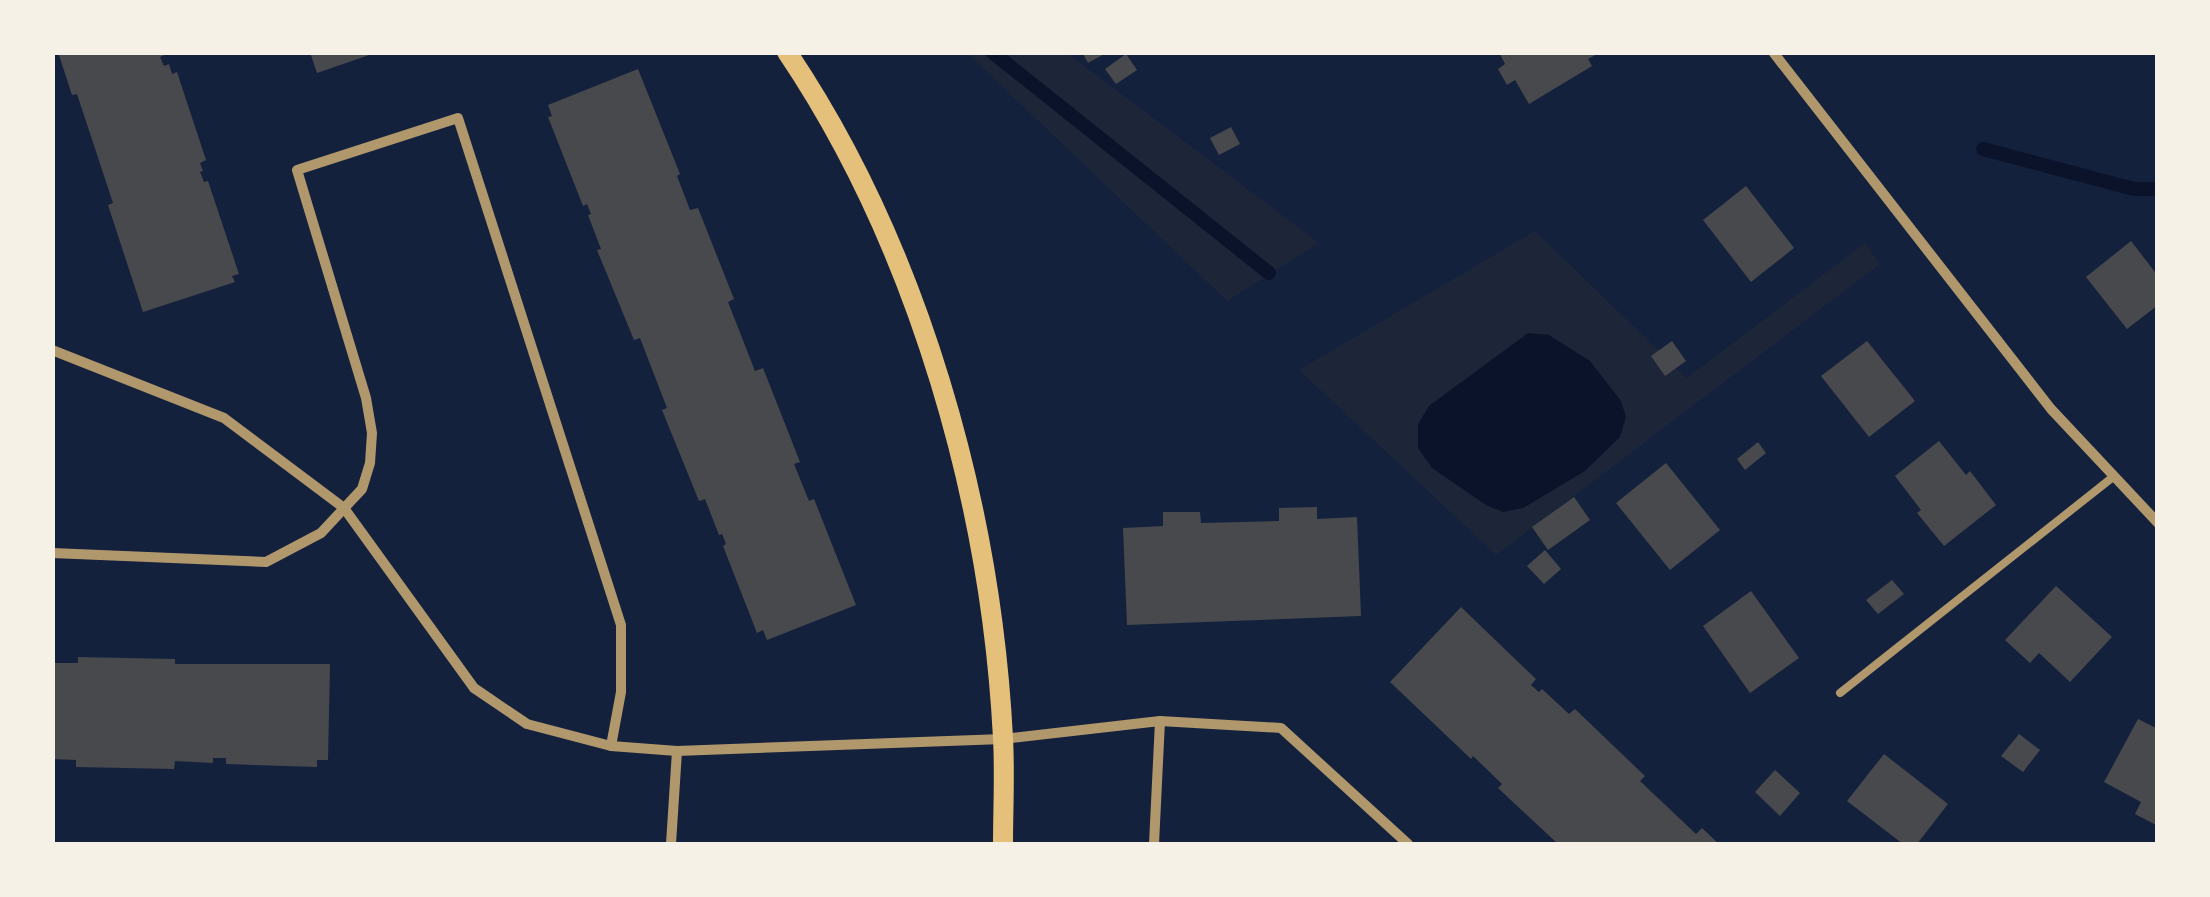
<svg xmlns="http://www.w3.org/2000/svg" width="2210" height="897" viewBox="0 0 2210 897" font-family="Montserrat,sans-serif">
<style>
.green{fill:#1d2539}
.water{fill:#0b132b}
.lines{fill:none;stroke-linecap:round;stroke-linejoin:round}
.stream{stroke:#0b132b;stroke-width:14}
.building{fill:#48494c}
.service{stroke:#b1986c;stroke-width:8}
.minor{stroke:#b1986c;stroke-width:10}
.secondary{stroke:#e5c07b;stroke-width:20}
</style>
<rect width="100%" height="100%" fill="#14213d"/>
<!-- green -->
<g class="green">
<polygon points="967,53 1067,53 1319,243 1227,301"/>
<polygon points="1535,231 1687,378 1865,243 1880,264 1496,555 1299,370"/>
</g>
<!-- water -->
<polygon class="water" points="1528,333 1549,335 1590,361 1621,401 1626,417 1620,437 1585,471 1523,508 1503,512 1486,505 1432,468 1418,448 1418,424 1429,406"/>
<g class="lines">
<!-- stream -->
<g class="stream">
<polyline points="992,52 1269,273"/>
<polyline points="1983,149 2134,189 2158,189"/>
</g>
</g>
<!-- building -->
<g class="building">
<polygon points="58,52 171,52 160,57 164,66 169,64 172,74 177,72 206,160 200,163 203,171 200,172 204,182 208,181 239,274 232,276 235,282 143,312 108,205 113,203 77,94 72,95"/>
<polygon points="310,52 375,52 375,53 317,73"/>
<polygon points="1082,52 1108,52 1088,63"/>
<polygon points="1499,52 1601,52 1588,59 1592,66 1529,104 1515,80 1507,85 1498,69 1505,64"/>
<polygon points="1126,54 1137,70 1116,84 1105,69"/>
<polygon points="638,69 680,174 677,176 690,210 698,208 734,299 728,302 755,371 763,368 800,462 794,464 809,501 814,499 856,605 767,640 763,630 757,633 723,546 726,544 722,534 719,535 705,499 699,501 662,410 667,408 640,338 634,340 597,250 601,249 588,215 591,214 587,204 583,206 548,117 552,116 548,105"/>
<polygon points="1231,127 1240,144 1219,155 1210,138"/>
<polygon points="1746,186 1794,248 1751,282 1703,220"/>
<polygon points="2131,241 2158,276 2158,305 2127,329 2086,277"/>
<polygon points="1672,341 1686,361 1665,376 1651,356"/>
<polygon points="1867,341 1915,401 1869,437 1821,376"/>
<polygon points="1939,441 1966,475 1970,471 1996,505 1944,546 1917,513 1921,510 1895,476"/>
<polygon points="1758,442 1766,453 1745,470 1737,459"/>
<polygon points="1666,463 1720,530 1670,570 1616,503"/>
<polygon points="1574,497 1590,520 1548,550 1532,527"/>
<polygon points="1317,507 1317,519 1357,517 1361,616 1127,625 1123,528 1163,526 1163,512 1200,512 1201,523 1279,521 1279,508"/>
<polygon points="1545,550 1561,569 1544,584 1527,566"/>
<polygon points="1892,580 1904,594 1878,614 1866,600"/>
<polygon points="2056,586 2112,637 2070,682 2039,653 2030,663 2005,640"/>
<polygon points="1751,591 1799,658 1750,693 1703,626"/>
<polygon points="1461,607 1536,679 1531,685 1539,692 1542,689 1569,714 1575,709 1645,776 1640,781 1696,834 1702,828 1719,844 1558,844 1498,788 1502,784 1473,756 1471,759 1390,682"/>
<polygon points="78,657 175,659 175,664 330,664 328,760 317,760 317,767 226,764 226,758 213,758 213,763 175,761 174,769 76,767 76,760 52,759 52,663 78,663"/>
<polygon points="2138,719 2158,729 2158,826 2135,814 2141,802 2104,782"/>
<polygon points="2019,734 2040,750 2023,772 2001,756"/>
<polygon points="1884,754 1948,804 1917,844 1903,844 1847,801"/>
<polygon points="1775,770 1800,793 1780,816 1755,792"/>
</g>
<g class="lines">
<!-- service -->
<polyline class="service" points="1840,693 2113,477"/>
<!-- minor -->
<g class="minor">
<polyline points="1773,52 2051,409 2158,523"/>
<polyline points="52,350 224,418 344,508 474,688 527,724 611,746 677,751 1003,739 1160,721 1281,728 1408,844"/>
<polyline points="52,553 266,562 321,533 362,489 370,463 372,433 366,398 297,170 458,118 621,625 621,692 611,746"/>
<polyline points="671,844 677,751"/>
<polyline points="1154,844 1160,721"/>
</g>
<!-- secondary -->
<path class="secondary" d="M787,52c132,196 204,453 216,686 2,36 0,71 0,106"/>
</g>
<!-- border -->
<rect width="2210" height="897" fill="none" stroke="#f6f1e7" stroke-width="110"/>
</svg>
